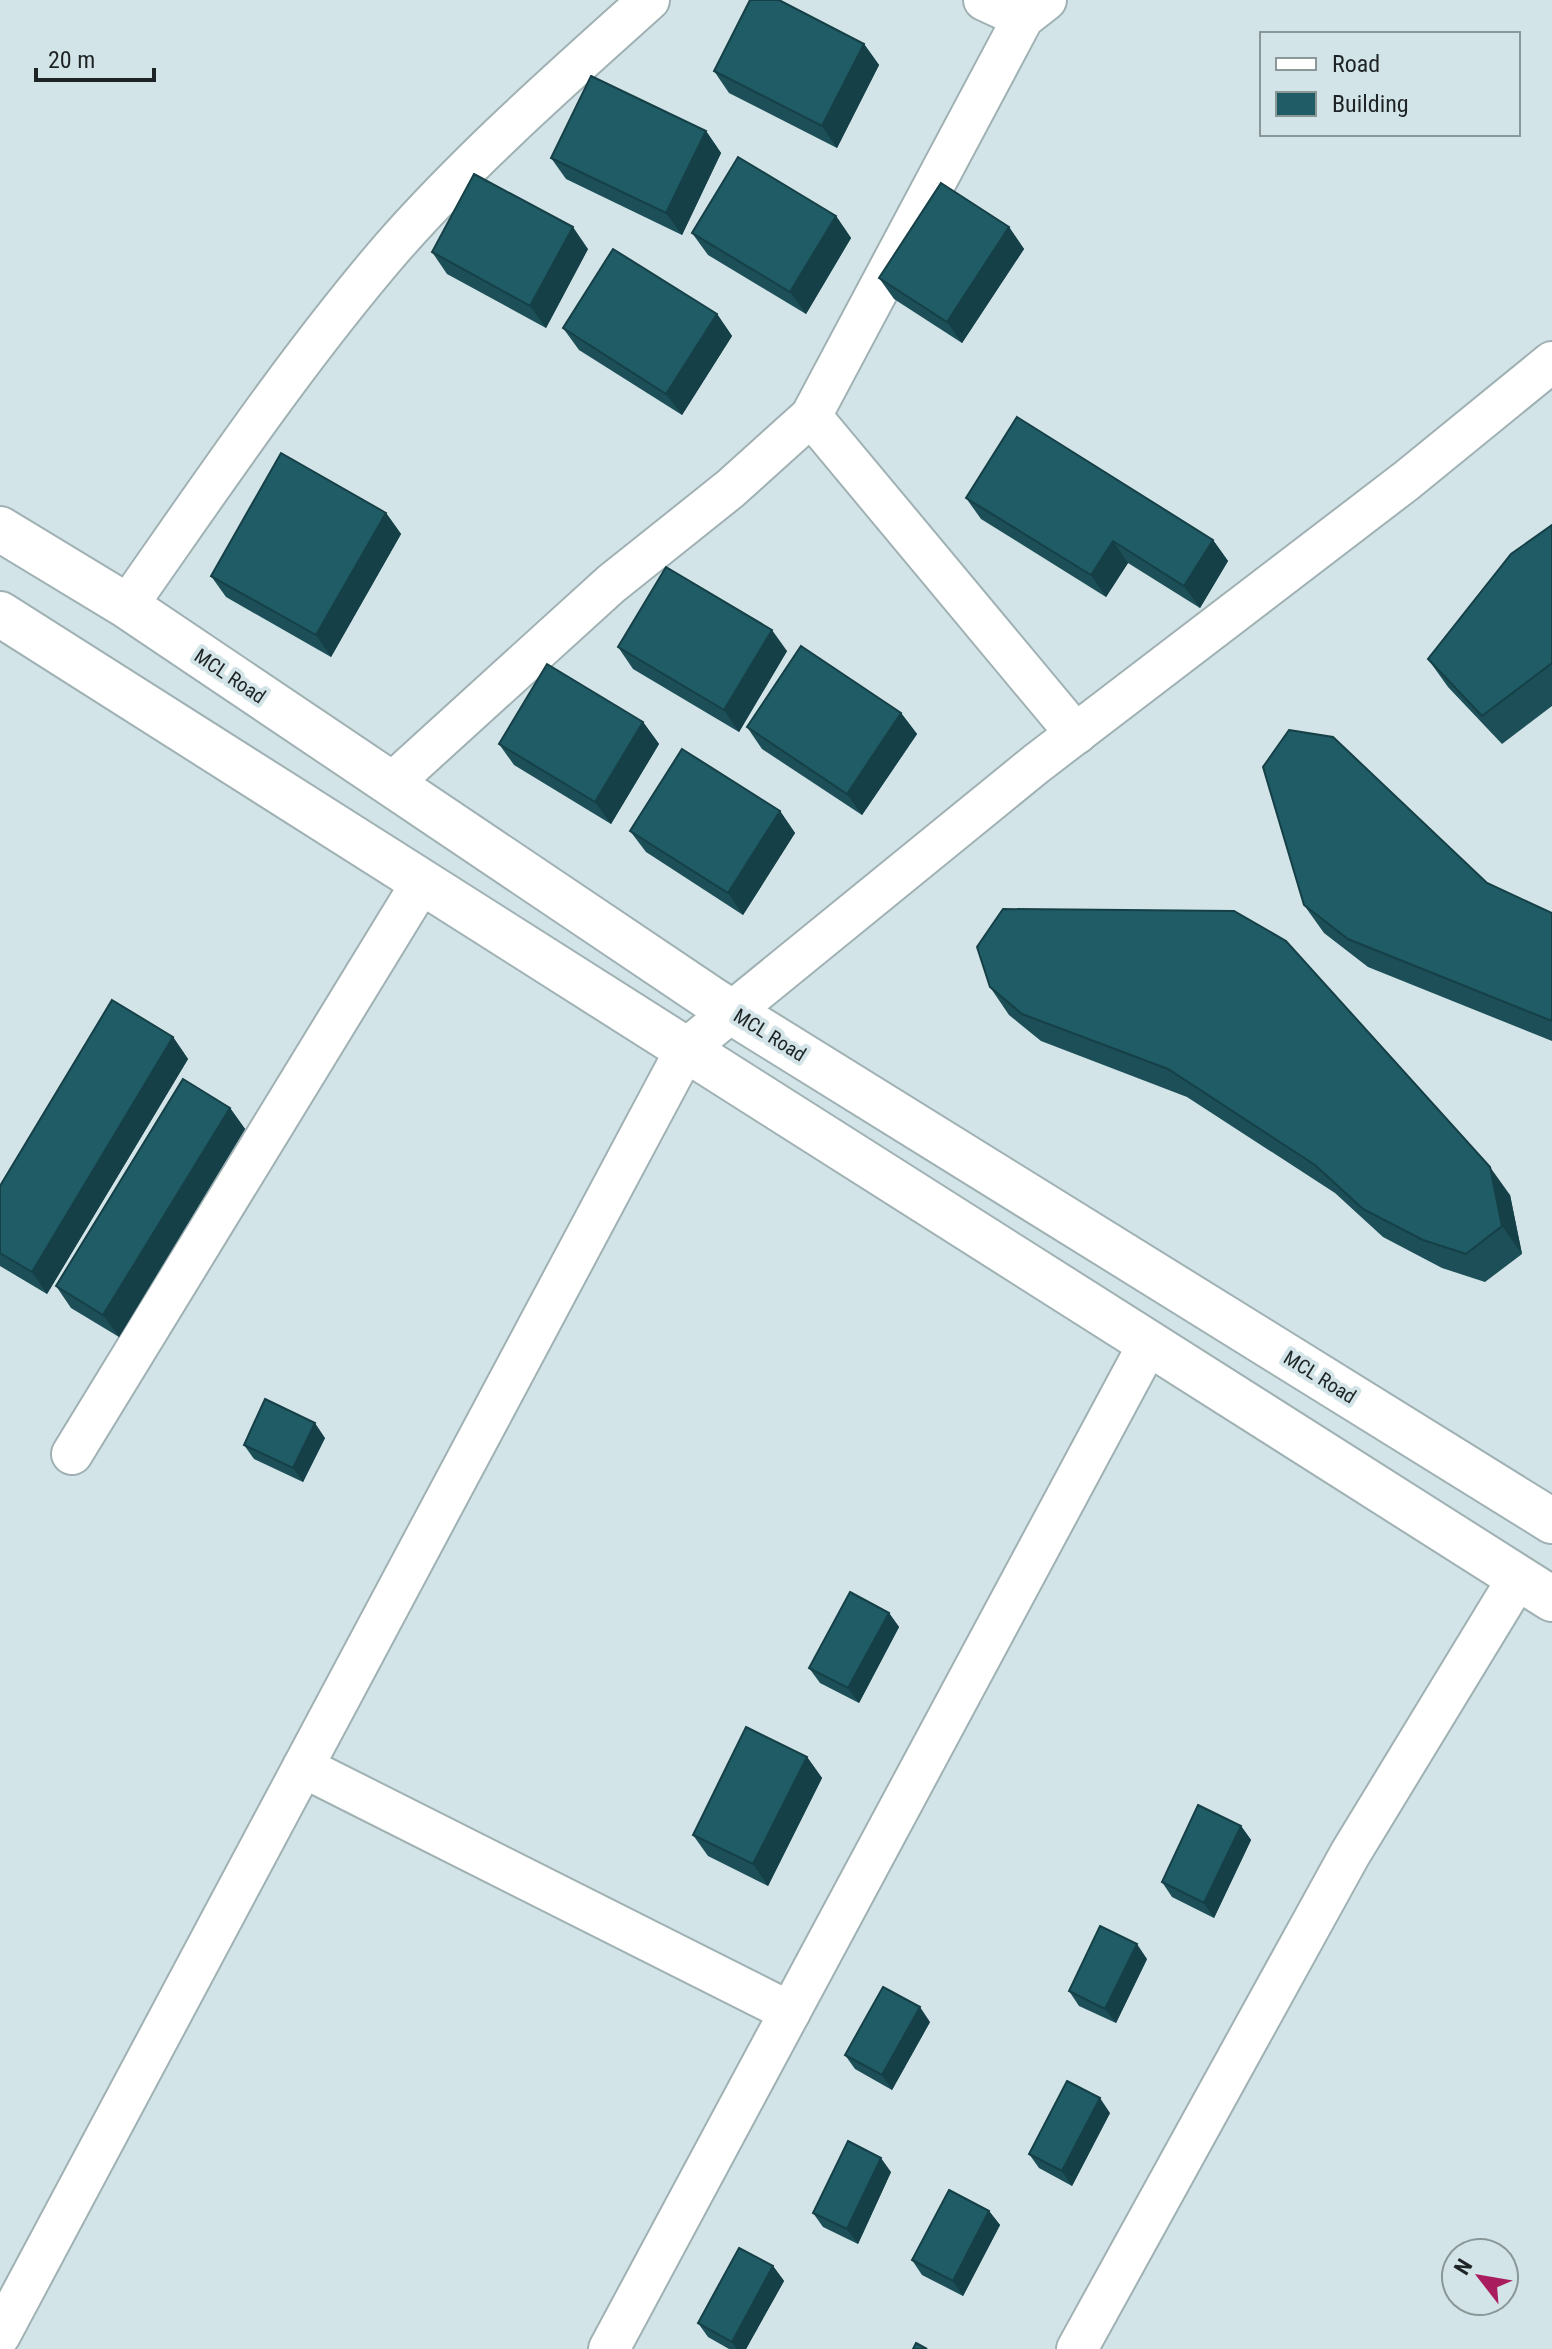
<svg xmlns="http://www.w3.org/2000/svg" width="1552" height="2349" viewBox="0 0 1552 2349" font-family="'Roboto Condensed',sans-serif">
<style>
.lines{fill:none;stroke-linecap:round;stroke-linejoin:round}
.street-casing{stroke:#a0b1b4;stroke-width:44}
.secondary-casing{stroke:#a0b1b4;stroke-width:48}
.street{stroke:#fff;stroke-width:40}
.secondary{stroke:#fff;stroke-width:44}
.wall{fill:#1c4f58}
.shaded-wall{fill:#164047}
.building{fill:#205c66;stroke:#164047;stroke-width:2}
.labels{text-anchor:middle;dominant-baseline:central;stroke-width:8;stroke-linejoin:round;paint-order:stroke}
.street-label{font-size:20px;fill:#1e2425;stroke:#d2e4e7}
</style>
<rect width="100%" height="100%" fill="#d2e4e7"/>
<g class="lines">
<!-- street casing -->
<g class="street-casing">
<g id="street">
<polyline points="984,0 1023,18"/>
<polyline points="811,416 1076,734"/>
<path d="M127,606c85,-121 168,-245 264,-357 79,-90 169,-169 258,-249"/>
<polyline points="391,784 611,584 730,489 811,416 1023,18 1046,0"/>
<polyline points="72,1454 422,882"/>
<polyline points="303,1767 790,2012"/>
<polyline points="0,2335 686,1049 1036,764 1406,481 1552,362"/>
<polyline points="609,2349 1149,1343"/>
<polyline points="1077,2349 1350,1854 1518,1578"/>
</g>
</g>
<!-- secondary casing -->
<g class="secondary-casing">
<g id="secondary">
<polyline points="0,529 127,606 714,1001 1552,1521"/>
<polyline points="0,614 1552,1599"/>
</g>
</g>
<!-- street -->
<use href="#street" class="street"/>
<!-- secondary -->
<use href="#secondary" class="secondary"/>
</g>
<!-- wall -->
<g class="wall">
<polygon points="864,44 879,65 837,148 729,93 714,71"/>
<polygon points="706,131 721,153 682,235 566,179 551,158"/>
<polygon points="836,216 851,238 806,314 708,255 692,233"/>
<polygon points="1009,227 1024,249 962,343 894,299 879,278"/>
<polygon points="588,249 546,328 447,274 432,252"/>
<polygon points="717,314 732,336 682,415 579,350 563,328"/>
<polygon points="966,498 1213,540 1228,561 1200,608 1128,563 1106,597 981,519"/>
<polygon points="386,513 401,534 331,657 226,597 211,576"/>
<polygon points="1552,525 1552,706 1502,744 1448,687 1428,659"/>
<polygon points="618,647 787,651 739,732 633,669"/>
<polygon points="901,713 917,734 862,815 762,749 747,727"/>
<polygon points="643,722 659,744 611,824 514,765 499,744"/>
<polygon points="780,811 795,833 743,915 646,852 630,831"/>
<polygon points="1487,883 1552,913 1552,1041 1368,967 1324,933 1304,905"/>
<polygon points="990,987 1510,1195 1522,1254 1485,1282 1442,1268 1383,1237 1335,1193 1187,1097 1041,1041 1009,1015"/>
<polygon points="173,1037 188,1059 47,1294 0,1266 0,1186"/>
<polygon points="230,1108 245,1129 119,1337 71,1308 56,1286"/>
<polygon points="325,1438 303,1482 254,1459 244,1445"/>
<polygon points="889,1613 899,1627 859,1703 820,1683 809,1668"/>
<polygon points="807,1757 822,1778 768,1886 708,1856 693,1835"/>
<polygon points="1241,1826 1251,1840 1214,1918 1172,1897 1162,1882"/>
<polygon points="1147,1959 1116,2023 1079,2006 1069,1991"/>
<polygon points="930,2022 892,2090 855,2069 845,2055"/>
<polygon points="1110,2113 1072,2186 1039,2168 1029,2154"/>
<polygon points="891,2172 858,2244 823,2227 813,2213"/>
<polygon points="989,2211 1000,2225 963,2296 922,2275 912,2260"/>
<polygon points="773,2266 784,2281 746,2349 729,2349 708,2337 698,2323"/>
</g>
<!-- shaded-wall -->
<g class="shaded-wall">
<polygon points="864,44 879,65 837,148 822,126"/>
<polygon points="706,131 721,153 682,235 666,213"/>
<polygon points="836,216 851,238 806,314 790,292"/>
<polygon points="573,227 588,249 546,328 530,306"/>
<polygon points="1009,227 1024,249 962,343 947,322"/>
<polygon points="717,314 732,336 682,415 666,394"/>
<polygon points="386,513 401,534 331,657 316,635"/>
<polygon points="1213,540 1228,561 1200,608 1184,586"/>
<polygon points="1113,541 1128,563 1106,597 1091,575"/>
<polygon points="772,630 787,651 739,732 724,710"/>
<polygon points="901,713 917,734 862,815 847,794"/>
<polygon points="643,722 659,744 611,824 595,802"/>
<polygon points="780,811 795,833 743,915 728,893"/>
<polygon points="173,1037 188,1059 47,1294 32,1272"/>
<polygon points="230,1108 245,1129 119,1337 103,1315"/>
<polygon points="1490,1167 1510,1195 1522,1254 1502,1226"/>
<polygon points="315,1423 325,1438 303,1482 293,1468"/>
<polygon points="889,1613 899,1627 859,1703 848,1688"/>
<polygon points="807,1757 822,1778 768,1886 753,1864"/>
<polygon points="1241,1826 1251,1840 1214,1918 1204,1903"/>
<polygon points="1137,1944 1147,1959 1116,2023 1105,2009"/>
<polygon points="920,2007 930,2022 892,2090 882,2075"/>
<polygon points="1100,2098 1110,2113 1072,2186 1062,2171"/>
<polygon points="881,2158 891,2172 858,2244 847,2229"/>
<polygon points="989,2211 1000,2225 963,2296 953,2281"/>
<polygon points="773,2266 784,2281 746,2349 737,2349 732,2342"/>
</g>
<!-- building -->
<g class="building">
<polygon points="750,0 779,0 864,44 822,126 714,71"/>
<polygon points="591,76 706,131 666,213 551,158"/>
<polygon points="738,157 836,216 790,292 692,233"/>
<polygon points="474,174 573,227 530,306 432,252"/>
<polygon points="941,183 1009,227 947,322 879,278"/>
<polygon points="613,249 717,314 666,394 563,328"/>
<polygon points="1017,417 1213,540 1184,586 1113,541 1091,575 966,498"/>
<polygon points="281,453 386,513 316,635 211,576"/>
<polygon points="1552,525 1552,663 1482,716 1428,659 1511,554"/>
<polygon points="666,567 772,630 724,710 618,647"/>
<polygon points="801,646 901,713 847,794 747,727"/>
<polygon points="547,664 643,722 595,802 499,744"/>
<polygon points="1289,730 1333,737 1487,883 1552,913 1552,1021 1348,939 1304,905 1263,767"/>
<polygon points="682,749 780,811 728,893 630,831"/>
<polygon points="1003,909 1234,911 1286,941 1490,1167 1502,1226 1466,1254 1423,1240 1363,1209 1315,1165 1168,1069 1022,1014 990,987 977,947"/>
<polygon points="112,1000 173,1037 32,1272 0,1253 0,1186"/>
<polygon points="183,1079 230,1108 103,1315 56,1286"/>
<polygon points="265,1399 315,1423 293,1468 244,1445"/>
<polygon points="850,1592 889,1613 848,1688 809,1668"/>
<polygon points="746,1727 807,1757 753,1864 693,1835"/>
<polygon points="1198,1805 1241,1826 1204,1903 1162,1882"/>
<polygon points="1100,1926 1137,1944 1105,2009 1069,1991"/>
<polygon points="883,1987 920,2007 882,2075 845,2055"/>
<polygon points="1067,2081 1100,2098 1062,2171 1029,2154"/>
<polygon points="848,2141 881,2158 847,2229 813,2213"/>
<polygon points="949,2190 989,2211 953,2281 912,2260"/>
<polygon points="739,2248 773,2266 732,2342 698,2323"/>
<polygon points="916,2343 927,2349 913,2349"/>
</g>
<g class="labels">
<!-- street labels -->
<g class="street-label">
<text transform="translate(230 676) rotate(34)">MCL Road</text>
<text transform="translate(770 1035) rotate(32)">MCL Road</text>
<text transform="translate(1320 1377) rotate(32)">MCL Road</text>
</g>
</g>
<!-- legend -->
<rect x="1260" y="32" width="260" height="104" fill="#d2e4e7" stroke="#8a9799" stroke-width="2"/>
<rect x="1276" y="58" width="40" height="12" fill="#ffffff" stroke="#8a9799" stroke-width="2"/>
<text x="1332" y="72" font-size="24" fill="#1e2425">Road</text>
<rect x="1276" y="92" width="40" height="24" fill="#205c66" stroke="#8a9799" stroke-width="2"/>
<text x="1332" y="112" font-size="24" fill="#1e2425">Building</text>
<!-- north arrow -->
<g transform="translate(1480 2277) rotate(301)"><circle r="38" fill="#d2e4e7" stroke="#8a9799" stroke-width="2"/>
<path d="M0-6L14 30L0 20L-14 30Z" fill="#a91d5e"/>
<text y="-12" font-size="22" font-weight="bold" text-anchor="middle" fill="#1e2425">N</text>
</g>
<!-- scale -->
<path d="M36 68v12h118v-12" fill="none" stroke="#1e2425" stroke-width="4"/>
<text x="48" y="68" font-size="24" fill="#1e2425" stroke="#d2e4e7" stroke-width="6" paint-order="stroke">20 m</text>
</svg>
